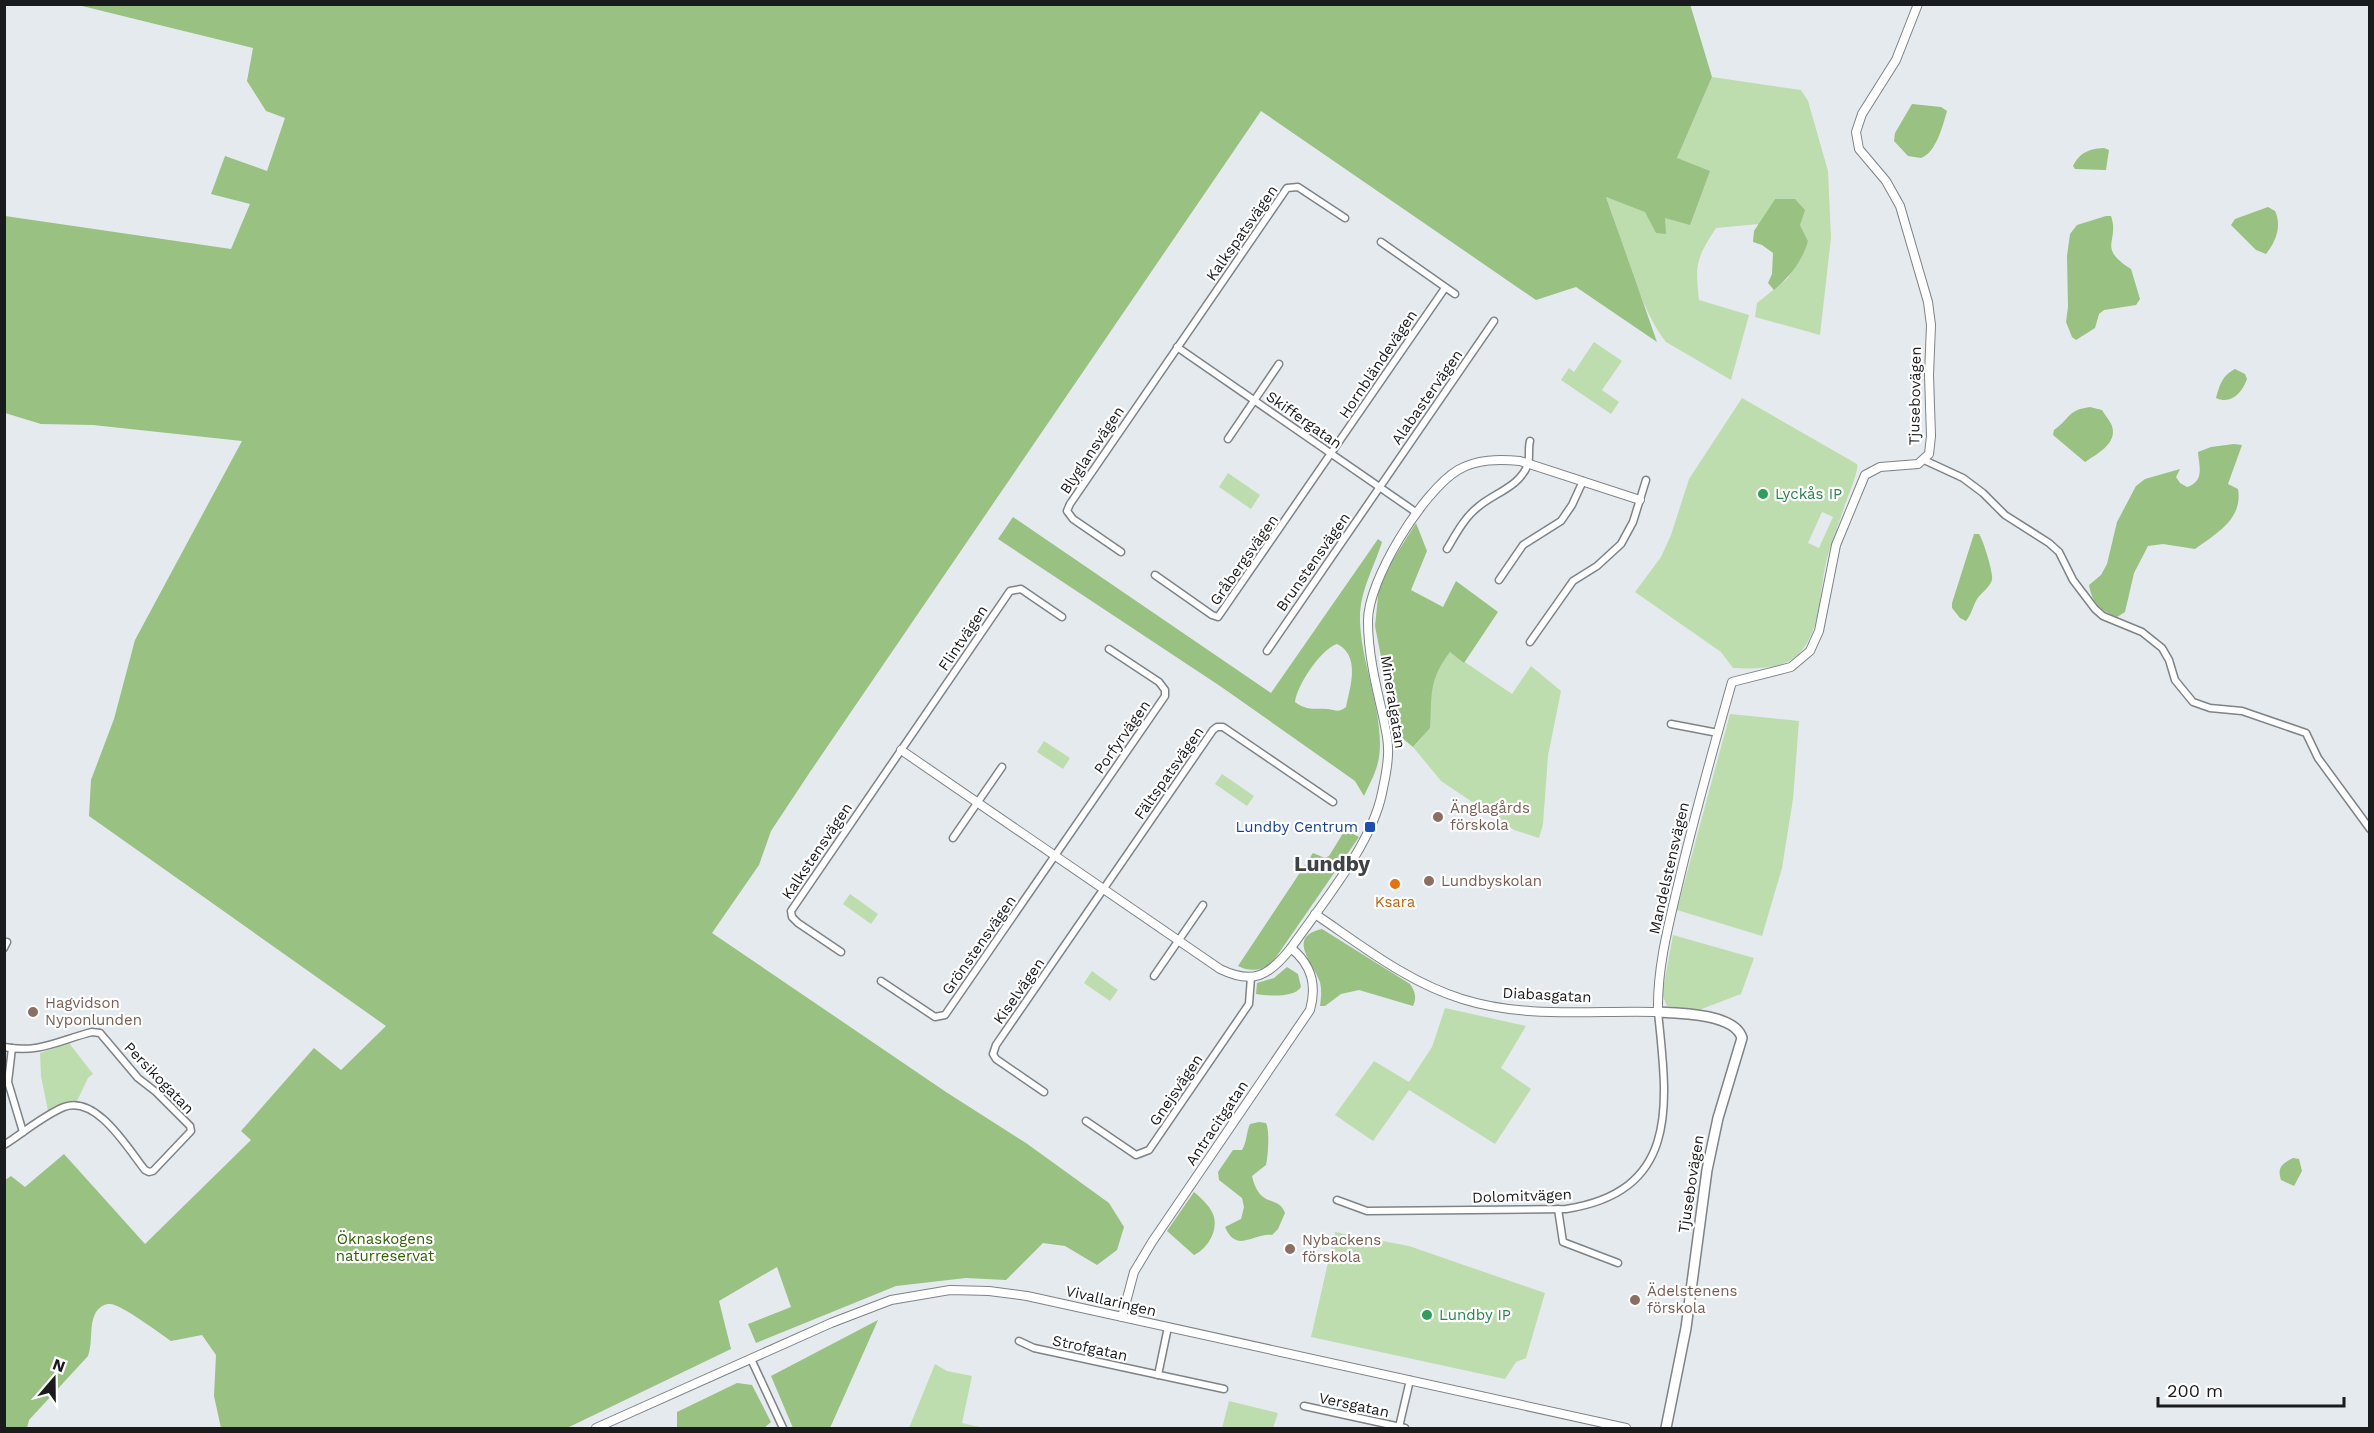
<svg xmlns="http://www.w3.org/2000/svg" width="2374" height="1433" viewBox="0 0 2374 1433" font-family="'Work Sans',sans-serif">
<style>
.green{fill:#beddae;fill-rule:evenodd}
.forest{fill:#98c182;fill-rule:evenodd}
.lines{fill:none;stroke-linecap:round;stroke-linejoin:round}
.minor-casing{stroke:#7e8387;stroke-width:9}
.tertiary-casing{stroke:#7e8387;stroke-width:10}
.secondary-casing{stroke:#7e8387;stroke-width:12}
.minor{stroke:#fff;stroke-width:6}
.tertiary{stroke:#fff;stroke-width:8}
.secondary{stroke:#fff;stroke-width:9}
.leisure-dot{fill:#2e9e5b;stroke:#fff;stroke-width:2}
.education-dot{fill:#8d6e63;stroke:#fff;stroke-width:2}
.transit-dot{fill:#1a4fb4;stroke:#fff;stroke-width:2}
.food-dot{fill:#e8710a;stroke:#fff;stroke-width:2}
.labels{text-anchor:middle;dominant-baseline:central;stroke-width:4.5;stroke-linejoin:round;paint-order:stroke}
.street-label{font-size:15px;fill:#1a1b1d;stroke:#fff}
.leisure-label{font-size:15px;fill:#27864d;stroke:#fff;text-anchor:start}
.education-label{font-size:15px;fill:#785e54;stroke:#fff;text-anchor:start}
.transit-label{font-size:15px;fill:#164399;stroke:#fff;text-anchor:end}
.food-label{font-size:15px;fill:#c56008;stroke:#fff}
.park-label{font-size:15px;fill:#326204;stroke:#fff}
.district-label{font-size:21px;font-weight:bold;fill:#3f4346;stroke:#fff}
</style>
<rect width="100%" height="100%" fill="#e5eaee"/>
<!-- green -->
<g class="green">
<path d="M1712,77l89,13 7,11 20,70 3,67 -11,97 -65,-18 2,-14 31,-25 20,-37 -8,-16 -25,-26 -16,25 -43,4c-20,31 -21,36 -17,72l50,15 -18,65 -65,-38c-28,-36 -44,-102 -60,-145l59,21 12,-60z"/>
<polygon points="1594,342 1622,361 1602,390 1619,402 1611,414 1561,380 1569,368 1574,372"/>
<path d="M1742,398l115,66c2,8 -11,36 -14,47 -6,17 -13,35 -17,52 -7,30 -5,74 -31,94 -17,13 -43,12 -62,11l-12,-16 -86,-60 26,-35 10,-22 18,-56zM1822,512l11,5 -14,31 -11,-5z"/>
<polygon points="1228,473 1260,495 1251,509 1219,487"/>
<path d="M1450,652l62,42 19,-28 30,25 -13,65 -5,68 -4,14 -25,-8 -73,-49 -28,-34c20,-18 14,-28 17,-52 2,-16 10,-31 20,-43z"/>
<polygon points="1730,714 1799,721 1793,799 1782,868 1762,936 1677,910"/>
<polygon points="1044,741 1070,758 1063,769 1037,752"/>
<polygon points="1222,774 1254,796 1247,806 1215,784"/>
<polygon points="850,894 878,914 871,924 843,904"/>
<polygon points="1673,935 1754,958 1741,994 1699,1010 1667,1006 1662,994"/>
<polygon points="1092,971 1118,990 1110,1001 1084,983"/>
<polygon points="1445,1008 1526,1026 1501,1068 1531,1089 1495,1144 1409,1090 1373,1141 1335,1115 1374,1061 1409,1082 1432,1047"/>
<polygon points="69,1043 93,1074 88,1078 77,1101 69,1101 48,1111 41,1076 40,1053"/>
<polygon points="1335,1232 1409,1246 1545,1293 1526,1358 1516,1362 1505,1379 1311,1337"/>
<polygon points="935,1364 947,1371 972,1376 962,1423 984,1428 909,1428"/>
<polygon points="1229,1401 1278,1413 1273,1428 1222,1428"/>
</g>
<!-- forest -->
<g class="forest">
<path d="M1690,4l22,73 -35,81 33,13 -20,54 -25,-7 1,16 -10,-1 -11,-21 -39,-15 51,145 -81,-55 -40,13 -275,-189 -451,661 -39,59 -12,34 -47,68 234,159 80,51 83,60 15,24 -7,23 -20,15 -32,-19 -22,-3 -37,37 -40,-2 -70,8 -140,57 -8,-19 43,-17 -14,-40 -58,34 12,48 -164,79h-346l-7,-32 2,-41 -14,-20 -31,6c-12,-8 -50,-37 -61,-37 -6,-1 -13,5 -15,10 -6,11 -2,29 -7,42l-59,64 -2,8h-22v-248l6,-4 14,11 39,-33 81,90 106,-104 -10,-9 73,-83 27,22 45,-44 -297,-210 2,-36 23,-61 21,-79 107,-199 -149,-16 -52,-1 -36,-11v-197l226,33 19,-45 -39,-10 14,-38 42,15 18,-53 -19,-7 -19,-30 6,-33 -175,-43z"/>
<path d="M1912,104l29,3 6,4c-4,14 -11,42 -26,47l-13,-2 -14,-15 1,-8z"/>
<path d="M2104,148l5,2 -3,20 -31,-1 -2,-3c7,-14 16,-17 31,-18z"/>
<path d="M1775,199h20l10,11 -5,15 8,16c-6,21 -18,35 -34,49l-6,-7 4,-9 1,-21 -11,-8 -9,-3 1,-11z"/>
<path d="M2268,207l7,4c7,15 1,30 -9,43l-10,-4 -25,-25 4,-6z"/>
<path d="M2106,216h5c9,26 -15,31 20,53l9,30 -4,6 -32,5 -5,4 -4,14 -19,12 -4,-3 -6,-15 2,-15 -1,-51 3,-22 7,-9z"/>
<path d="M2235,369l10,5 2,5c-5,14 -16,26 -31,19 4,-14 6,-22 19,-29z"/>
<path d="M2090,407l12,3c3,5 8,11 10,16 6,18 -17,29 -27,36l-32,-27 1,-5c16,-11 13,-20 36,-23z"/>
<path d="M2234,444l8,1 -14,39 10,5c5,30 -21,44 -43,60l-32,-5 -15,2 -14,27 -9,39 -8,5c-16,-6 -25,-14 -28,-32l12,-10 6,-11 10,-42 19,-36 9,-7 35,-10 -4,8 4,6 7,4c18,-6 12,-21 11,-35l13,-5z"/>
<path d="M1013,517l258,176 107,-154 4,3c-8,26 -23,50 -22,79 1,42 25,96 19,136 -2,14 -9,26 -15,39l-9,-15 -135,-95 -222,-147zM1337,644c24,12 13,43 9,63 -7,6 -11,3 -18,2 -14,-1 -21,2 -33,-7 2,-17 26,-53 42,-58z"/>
<path d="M1416,523l11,28 -16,39 32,17 13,-26 42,31 -34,51 -14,-11c-22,29 -18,42 -20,76l-17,19 -17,-14 -21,-107 4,-39 8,-18z"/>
<path d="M1974,534h5c4,5 15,41 13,46 -2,7 -11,13 -15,19 -4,7 -6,16 -11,22l-6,-3 -8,-10v-5z"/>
<path d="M1345,830l14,7 -87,126c-13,8 -21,9 -34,3l75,-113 12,5 4,-2z"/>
<path d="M1322,929l88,55c5,7 7,14 3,22l-54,-16 -18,4 -16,12h-5c1,-8 2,-16 0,-24 -7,-20 -34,-45 2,-53z"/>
<path d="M1287,967l11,7 3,13c-7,11 -33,9 -45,7l1,-11 17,-5z"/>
<path d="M1259,1122l7,1c4,8 2,33 0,42l-14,11c8,34 26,18 33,37l-7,16 -6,6c-19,-2 -35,19 -47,-8l16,-8 3,-12 -2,-9 -23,-18 -1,-8 15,-22h9c5,-8 4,-17 8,-26z"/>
<path d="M2293,1158l6,1 3,12 -8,15 -13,-6c-4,-13 1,-16 12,-22z"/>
<path d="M1194,1192c7,6 15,13 19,22 6,16 -5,34 -19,41l-27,-24z"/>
<polygon points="878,1320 830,1428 793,1428 771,1376"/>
<polygon points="737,1383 752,1385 771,1422 764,1428 677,1428 677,1412"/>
</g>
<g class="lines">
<!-- minor casing -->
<g class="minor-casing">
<g id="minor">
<polyline points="1381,242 1455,294"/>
<polyline points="1177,347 1417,513"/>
<polyline points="1228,439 1279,364"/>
<polyline points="1924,460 1963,478 1983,493 2005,515 2049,543 2059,552 2073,580 2095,609 2103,616 2142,632 2162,648 2169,660 2175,680 2193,702 2210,708 2242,711 2306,733 2318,758 2370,829"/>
<path d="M1447,549c9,-15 17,-31 31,-42 16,-14 42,-20 50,-43 2,-7 0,-16 2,-23"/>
<polyline points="1121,552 1073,519 1067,511 1070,504 1287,188 1298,187 1345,218"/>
<polyline points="1155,575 1212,615 1218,617 1445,288"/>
<polyline points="1499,580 1523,545 1561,521 1572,505 1583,481"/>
<polyline points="1530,642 1573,581 1597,566 1621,544 1633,522 1646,480"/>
<polyline points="1267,651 1494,321"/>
<polyline points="1671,724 1718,733"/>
<polyline points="953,838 1002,767"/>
<polyline points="4,948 7,942"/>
<polyline points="841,952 798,923 792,917 791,911 1010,591 1021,589 1062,617"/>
<polyline points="1154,976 1203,905"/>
<polyline points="881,981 935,1017 945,1015 1165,696 1165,690 1159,682 1109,649"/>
<path d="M4,1047c34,7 56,-7 88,-15l8,1 38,45 18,14 34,34 1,5 -38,40 -4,1 -4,-2c-17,-21 -48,-75 -81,-63 -20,8 -41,26 -60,38"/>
<polyline points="12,1048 8,1082 23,1132"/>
<polyline points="1044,1092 996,1059 993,1054 996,1045 1213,730 1217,727 1223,727 1333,802"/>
<polyline points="1086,1121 1136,1155 1149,1150 1249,1004 1251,977"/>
<path d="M1337,1200l30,11 199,-2c116,-18 101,-108 92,-197"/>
<polyline points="1558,1209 1563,1242 1618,1263"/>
<polyline points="1019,1341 1034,1348 1224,1389"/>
<polyline points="751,1359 783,1428"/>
<polyline points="1158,1375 1168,1327"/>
<polyline points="1304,1406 1405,1428"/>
<polyline points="1399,1427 1410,1380"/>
</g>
</g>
<!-- tertiary casing -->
<g class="tertiary-casing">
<g id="tertiary">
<path d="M901,750l319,219c33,16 49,7 71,-21 30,-43 81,-104 91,-155 3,-15 7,-30 6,-45 0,-11 -3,-21 -5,-32 -7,-30 -15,-63 -15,-94 -1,-41 55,-131 90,-152 19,-11 41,-11 62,-9l120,39"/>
<path d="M1315,914c46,31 92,68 147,85 63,20 131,11 196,13 -1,-43 10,-85 20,-127 16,-68 35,-136 54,-203l59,-15 19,-16 9,-20 17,-86 29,-70 15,-8 38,-3 11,-10 2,-18 -2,-61 2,-50 -3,-23 -28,-96 -14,-25 -27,-32 -3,-17 6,-18 34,-54 22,-56"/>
<path d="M1122,1317l12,-45 18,-30 158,-232c7,-25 2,-45 -19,-62"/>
<polyline points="596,1428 831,1323 891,1300 950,1290 989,1291 1027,1296 1626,1428"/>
</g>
</g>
<!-- secondary casing -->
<g class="secondary-casing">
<path id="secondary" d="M1658,1012c23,1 77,2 84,26l-24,80 -11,52 -21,158 -20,100"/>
</g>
<!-- minor -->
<use href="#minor" class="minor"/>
<!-- tertiary -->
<use href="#tertiary" class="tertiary"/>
<!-- secondary -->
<use href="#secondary" class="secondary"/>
</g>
<!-- markers -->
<g class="leisure-dot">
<circle cx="1763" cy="494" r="6"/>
<circle cx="1427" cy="1315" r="6"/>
</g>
<g class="education-dot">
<circle cx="1438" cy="817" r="6"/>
<circle cx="1429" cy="881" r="6"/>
<circle cx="33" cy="1012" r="6"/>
<circle cx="1290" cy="1249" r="6"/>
<circle cx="1635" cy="1300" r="6"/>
</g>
<rect class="transit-dot" x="1364" y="821" width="12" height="12" rx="3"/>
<circle class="food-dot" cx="1395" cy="884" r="6"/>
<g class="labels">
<!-- street labels -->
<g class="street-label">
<text transform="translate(1242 233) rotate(-55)">Kalkspatsvägen</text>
<text transform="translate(1378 364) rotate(-56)">Hornbländevägen</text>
<text transform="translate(1915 396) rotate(-89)">Tjusebovägen</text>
<text transform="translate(1427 397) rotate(-55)">Alabastervägen</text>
<text transform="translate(1304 420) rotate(35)">Skiffergatan</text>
<text transform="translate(1092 450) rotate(-56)">Blyglansvägen</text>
<text transform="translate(1244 560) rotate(-55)">Gråbergsvägen</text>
<text transform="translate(1313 562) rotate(-55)">Brunstensvägen</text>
<text transform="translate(963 638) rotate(-56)">Flintvägen</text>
<text transform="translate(1393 702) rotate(81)">Mineralgatan</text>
<text transform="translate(1122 737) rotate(-55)">Porfyrvägen</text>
<text transform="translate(1169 773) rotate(-55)">Fältspatsvägen</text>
<text transform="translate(817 851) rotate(-56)">Kalkstensvägen</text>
<text transform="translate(1669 868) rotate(-77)">Mandelstensvägen</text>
<text transform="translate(979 945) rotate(-55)">Grönstensvägen</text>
<text transform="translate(1019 991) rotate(-55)">Kiselvägen</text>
<text transform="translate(1547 995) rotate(3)">Diabasgatan</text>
<text transform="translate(159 1078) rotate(46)">Persikogatan</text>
<text transform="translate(1176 1090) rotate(-56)">Gnejsvägen</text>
<text transform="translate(1217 1123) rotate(-56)">Antracitgatan</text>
<text transform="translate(1691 1184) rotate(-81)">Tjusebovägen</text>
<text transform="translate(1522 1196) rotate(-2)">Dolomitvägen</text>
<text transform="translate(1111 1301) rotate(13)">Vivallaringen</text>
<text transform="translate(1090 1348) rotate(12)">Strofgatan</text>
<text transform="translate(1354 1405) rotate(12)">Versgatan</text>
</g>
<!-- leisure labels -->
<g class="leisure-label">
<text x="1775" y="494">Lyckås IP</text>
<text x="1439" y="1315">Lundby IP</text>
</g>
<!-- education labels -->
<g class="education-label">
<text x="1450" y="808">Änglagårds<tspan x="1450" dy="17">förskola</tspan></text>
<text x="1441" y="881">Lundbyskolan</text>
<text x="45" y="1003">Hagvidson<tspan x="45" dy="17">Nyponlunden</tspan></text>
<text x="1302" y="1240">Nybackens<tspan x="1302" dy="17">förskola</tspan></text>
<text x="1647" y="1291">Ädelstenens<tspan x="1647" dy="17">förskola</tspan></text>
</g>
<!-- transit labels -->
<g class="transit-label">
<text x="1358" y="827">Lundby Centrum</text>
</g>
<!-- food labels -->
<g class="food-label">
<text x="1395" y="902">Ksara</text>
</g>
<!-- park labels -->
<g class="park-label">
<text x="385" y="1239">Öknaskogens<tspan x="385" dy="17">naturreservat</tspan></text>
</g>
<!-- district labels -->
<g class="district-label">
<text x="1332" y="863">Lundby</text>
</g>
</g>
<!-- border -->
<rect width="2374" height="1433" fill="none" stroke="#1a1b1d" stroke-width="12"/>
<!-- north arrow -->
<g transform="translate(54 1379) rotate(20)" stroke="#ffffff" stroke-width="4.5" paint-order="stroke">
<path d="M0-4.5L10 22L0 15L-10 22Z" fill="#1a1b1d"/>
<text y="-9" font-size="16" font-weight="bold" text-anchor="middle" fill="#1a1b1d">N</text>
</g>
<!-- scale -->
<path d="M2158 1397v9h186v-9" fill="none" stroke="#1a1b1d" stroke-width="3"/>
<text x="2167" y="1397" font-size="18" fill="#1a1b1d" stroke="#ffffff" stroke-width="4.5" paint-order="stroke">200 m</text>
</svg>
